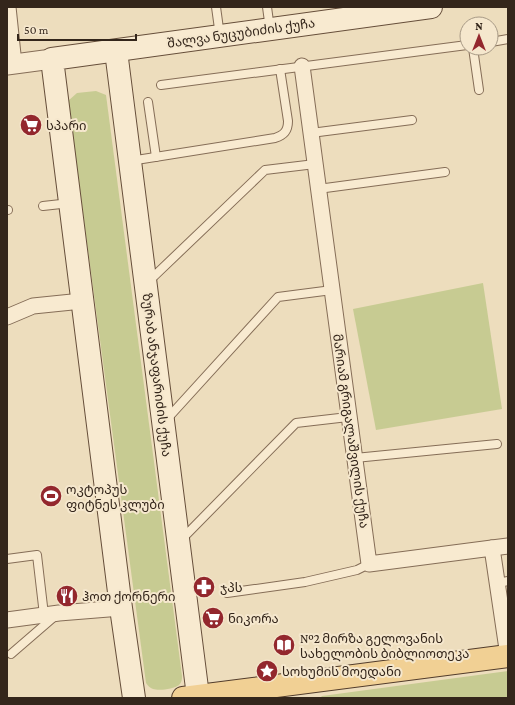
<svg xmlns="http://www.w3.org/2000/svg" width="515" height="705" viewBox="0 0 515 705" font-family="'Crimson Pro','Noto Sans Georgian',serif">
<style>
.green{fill:#c7cb92}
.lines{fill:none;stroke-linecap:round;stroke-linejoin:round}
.service-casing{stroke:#856d57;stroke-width:10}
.minor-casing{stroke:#856d57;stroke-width:17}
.tertiary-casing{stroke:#856d57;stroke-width:21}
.secondary-casing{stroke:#664e3a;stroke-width:24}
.primary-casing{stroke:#523c2b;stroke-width:24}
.service{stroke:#f8ead0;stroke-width:8}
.minor{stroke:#f8ead0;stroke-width:15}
.tertiary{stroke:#f8ead0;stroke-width:19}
.secondary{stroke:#f8ead0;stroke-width:22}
.primary{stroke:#f1d094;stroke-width:22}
.labels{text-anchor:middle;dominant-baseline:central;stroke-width:4;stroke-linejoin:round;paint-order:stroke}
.street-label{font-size:13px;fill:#34261b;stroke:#f5e7cd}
.poi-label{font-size:13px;fill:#34261b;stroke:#f5e7cd;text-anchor:start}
</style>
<rect width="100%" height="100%" fill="#edddbd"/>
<!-- green -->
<g class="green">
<path d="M96,91l10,4 76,581c0,3 0,6 -3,9 -5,4 -20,6 -26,4 -3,-1 -5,-3 -7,-6l-78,-582 9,-8z"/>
<polygon points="483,283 502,409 376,430 353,309"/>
<polygon points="508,671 508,698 320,698 322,696"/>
</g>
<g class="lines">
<!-- service casing -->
<g class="service-casing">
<g id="service">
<polyline points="216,7 220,36"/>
<polyline points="267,7 270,29"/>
<polyline points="491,42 508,39"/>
<polyline points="473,48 479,90"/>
<polyline points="161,85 467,45"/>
<polyline points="148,102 156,157"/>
<polyline points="311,133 412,120"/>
<path d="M130,161l145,-23c9,-3 13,-7 13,-17l-8,-52"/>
<polyline points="318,189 445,172"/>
<polyline points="43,206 70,203"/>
<polyline points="7,210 8,210"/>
<polyline points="149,281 265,170 315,164"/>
<polyline points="167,419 278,297 332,290"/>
<polyline points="355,458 497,444"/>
<polyline points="182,539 296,423 348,417"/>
<polyline points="7,559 37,555 44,615"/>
<polyline points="498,583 508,581"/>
<polyline points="227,593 305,582 357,570 369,564"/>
<polyline points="11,654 55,616"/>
</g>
</g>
<!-- minor casing -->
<g class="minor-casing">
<g id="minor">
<polyline points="8,7 14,64"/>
<polyline points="302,66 369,564 492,548 508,656"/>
<polyline points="7,317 33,306 82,301"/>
<polyline points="492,548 508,546"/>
<polyline points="7,620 59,613 121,608"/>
</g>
</g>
<!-- tertiary casing -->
<g class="tertiary-casing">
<polyline id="tertiary" points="7,65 52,59"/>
</g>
<!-- secondary casing -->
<g class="secondary-casing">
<g id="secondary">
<polyline points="116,51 198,696"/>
<polyline points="134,698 121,608 52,59 431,7"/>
</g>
</g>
<!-- primary casing -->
<g class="primary-casing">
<polyline id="primary" points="183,698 508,656"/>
</g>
<!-- service -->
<use href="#service" class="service"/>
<!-- minor -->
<use href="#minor" class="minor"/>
<!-- tertiary -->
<use href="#tertiary" class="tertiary"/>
<!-- secondary -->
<use href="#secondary" class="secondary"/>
<!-- primary -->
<use href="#primary" class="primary"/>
</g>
<!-- icons -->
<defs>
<g id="supermarket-disc" transform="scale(1.15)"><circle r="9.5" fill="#93272d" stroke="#f5e7cd"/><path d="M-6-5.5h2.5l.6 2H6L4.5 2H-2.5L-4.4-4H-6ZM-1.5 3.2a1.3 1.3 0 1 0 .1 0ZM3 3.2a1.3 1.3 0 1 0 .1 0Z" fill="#fff"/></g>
<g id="stadium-disc" transform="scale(1.15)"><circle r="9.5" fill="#93272d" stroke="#f5e7cd"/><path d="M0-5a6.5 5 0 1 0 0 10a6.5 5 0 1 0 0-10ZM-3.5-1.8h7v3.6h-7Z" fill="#fff"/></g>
<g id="pharmacy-disc" transform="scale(1.15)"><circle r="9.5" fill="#93272d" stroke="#f5e7cd"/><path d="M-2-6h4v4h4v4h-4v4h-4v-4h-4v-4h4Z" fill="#fff"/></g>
<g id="restaurant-disc" transform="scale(1.15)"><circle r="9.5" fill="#93272d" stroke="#f5e7cd"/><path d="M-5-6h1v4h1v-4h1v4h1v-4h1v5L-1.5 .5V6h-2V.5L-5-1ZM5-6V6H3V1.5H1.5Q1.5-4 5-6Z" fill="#fff"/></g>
<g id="library-disc" transform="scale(1.15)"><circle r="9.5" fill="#93272d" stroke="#f5e7cd"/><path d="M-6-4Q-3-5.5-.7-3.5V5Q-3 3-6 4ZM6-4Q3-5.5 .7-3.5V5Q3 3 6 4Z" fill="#fff"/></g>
<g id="sight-disc" transform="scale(1.15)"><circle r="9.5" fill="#93272d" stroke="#f5e7cd"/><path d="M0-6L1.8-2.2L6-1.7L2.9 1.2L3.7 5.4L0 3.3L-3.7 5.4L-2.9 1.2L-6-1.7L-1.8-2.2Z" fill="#fff"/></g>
</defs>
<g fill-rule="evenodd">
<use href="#supermarket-disc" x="31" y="125"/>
<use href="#stadium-disc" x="51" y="496"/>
<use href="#pharmacy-disc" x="204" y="587"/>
<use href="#restaurant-disc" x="67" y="596"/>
<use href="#supermarket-disc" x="213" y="618"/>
<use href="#library-disc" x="284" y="645"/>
<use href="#sight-disc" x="267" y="671"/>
</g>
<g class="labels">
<!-- street labels -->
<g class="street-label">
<text transform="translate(241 33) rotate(-8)">შალვა ნუცუბიძის ქუჩა</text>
<text transform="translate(157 375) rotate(83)">ზურაბ ანჯაფარიძის ქუჩა</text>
<text transform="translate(351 431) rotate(82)">მარიამ გრიგალაშვილის ქუჩა</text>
</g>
<!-- poi labels -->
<g class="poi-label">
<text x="46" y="125">სპარი</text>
<text x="66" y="489">ოკტოპუს<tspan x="66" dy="15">ფიტნეს კლუბი</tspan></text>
<text x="220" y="587">ჯპს</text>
<text x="82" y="596">ჰოთ ქორნერი</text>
<text x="228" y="618">ნიკორა</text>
<text x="300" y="638">№2 მირზა გელოვანის<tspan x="300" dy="15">სახელობის ბიბლიოთეკა</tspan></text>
<text x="282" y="671">სოხუმის მოედანი</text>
</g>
</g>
<!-- border -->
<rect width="515" height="705" fill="none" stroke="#34261b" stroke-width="16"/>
<!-- north arrow -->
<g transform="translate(479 36)"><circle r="19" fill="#f5e7cd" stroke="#a89a86"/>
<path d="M0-3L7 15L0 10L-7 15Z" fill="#93272d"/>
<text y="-6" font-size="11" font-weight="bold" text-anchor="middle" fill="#34261b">N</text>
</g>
<!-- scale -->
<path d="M18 34v6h118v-6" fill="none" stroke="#34261b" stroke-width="2"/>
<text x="24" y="34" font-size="12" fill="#34261b" stroke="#f5e7cd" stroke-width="3" paint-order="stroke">50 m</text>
</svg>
